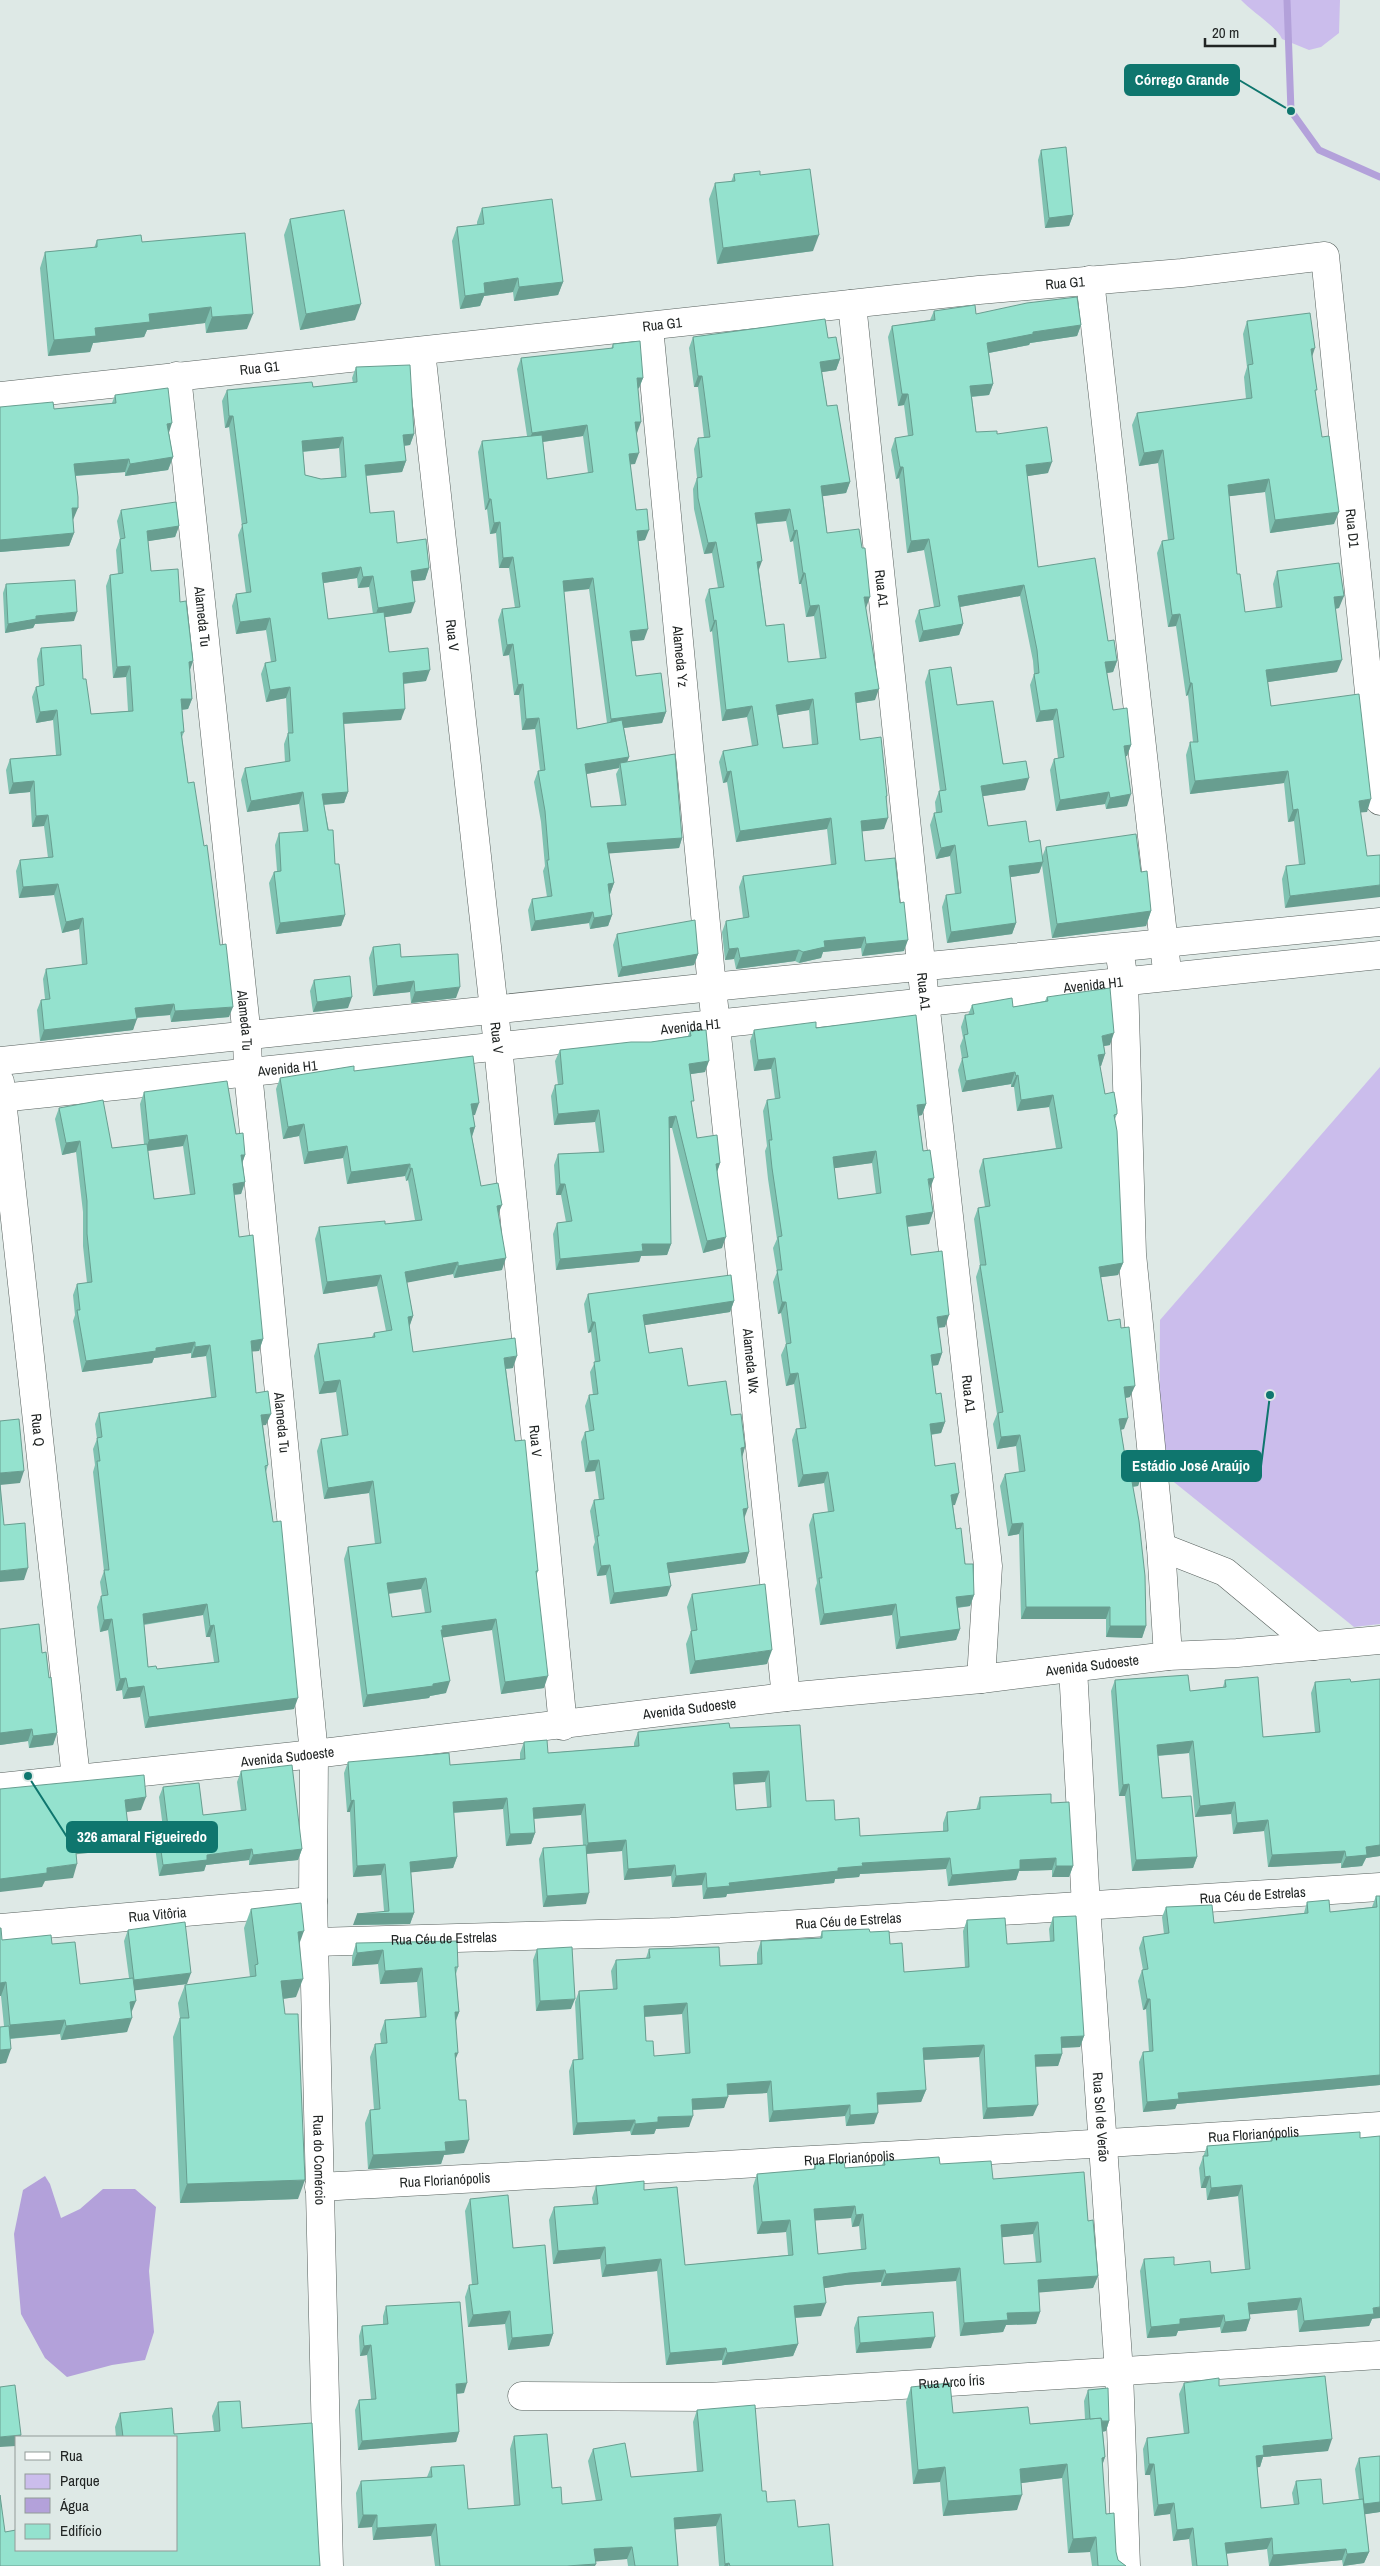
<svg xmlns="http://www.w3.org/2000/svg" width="1380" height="2566" viewBox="0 0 1380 2566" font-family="'Archivo Narrow',sans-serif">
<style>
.green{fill:#cbbdec}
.water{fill:#b3a1da}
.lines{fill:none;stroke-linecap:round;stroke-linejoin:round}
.stream{stroke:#b3a1da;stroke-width:7}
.street-casing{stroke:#57605d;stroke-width:29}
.secondary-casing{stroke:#57605d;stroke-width:29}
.street{stroke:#fff;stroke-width:28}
.secondary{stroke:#fff;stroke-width:28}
.wall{fill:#7fc2b1;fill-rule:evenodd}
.shaded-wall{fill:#689e90}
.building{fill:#94e2ce;stroke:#689e90;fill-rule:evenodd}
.labels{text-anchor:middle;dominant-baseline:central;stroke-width:4.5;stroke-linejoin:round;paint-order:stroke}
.street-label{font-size:14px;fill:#212524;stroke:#dee9e6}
.leader{fill:none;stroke:#0f766e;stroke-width:2}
.callout-dot{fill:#0f766e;stroke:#dee9e6;stroke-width:2}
.callout{fill:#0f766e;stroke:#0f766e;stroke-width:2}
.callout-label{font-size:15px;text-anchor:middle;font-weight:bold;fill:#fff}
</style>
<rect width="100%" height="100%" fill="#dee9e6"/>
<!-- green -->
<g class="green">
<path d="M1241,0h99l-1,33 -18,14 -12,3 -27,-11c-5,-12 -30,-27 -41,-39z"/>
<polygon points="1380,1067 1380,1624 1354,1627 1159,1470 1160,1320"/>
</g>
<!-- water -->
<polygon class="water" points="45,2176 50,2184 61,2218 80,2209 103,2189 135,2189 156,2207 149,2271 154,2332 145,2360 112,2365 67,2377 45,2358 21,2314 14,2234 23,2190"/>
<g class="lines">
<!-- stream -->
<polyline class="stream" points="1287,0 1291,111 1319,150 1380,177"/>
<!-- street casing -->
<g class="street-casing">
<g id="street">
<polyline points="1090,280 1166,962"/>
<path id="s1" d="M852,304l73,697 63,565 -7,113"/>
<path id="s2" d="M649,327l63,660 74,710"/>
<path id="s3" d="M421,351l77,695 65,680"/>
<path id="s4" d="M177,376l70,661 1,35 66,682 -1,147 16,665"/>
<path id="s5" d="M0,396l979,-106 203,-17 143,-17 55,545"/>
<polyline points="1121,962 1124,981 1132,1254 1161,1547 1168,1656"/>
<polyline points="0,1061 712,987 1380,922"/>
<path id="s6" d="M0,1082l76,696"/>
<path id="s7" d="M0,1098l1380,-143"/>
<polyline points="1161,1547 1225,1572 1314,1646"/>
<path id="s8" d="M1073,1668l13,238 33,466 7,194"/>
<path id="s9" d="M0,1928l313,-27"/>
<path id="s10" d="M315,1942l356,-10 709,-45"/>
<path id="s11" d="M319,2187c354,-20 708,-37 1061,-61"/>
<path id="s12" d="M522,2396l187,1 671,-42"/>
</g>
</g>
<!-- secondary casing -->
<g class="secondary-casing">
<g id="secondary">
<path id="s13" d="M0,1787l314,-33 472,-57 195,-18 187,-23 69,-3 143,-13"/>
</g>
</g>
<!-- street -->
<use href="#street" class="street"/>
<!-- secondary -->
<use href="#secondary" class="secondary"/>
</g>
<!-- wall -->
<g class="wall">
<polygon points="1041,150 1073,215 1069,226 1045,228 1038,160"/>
<polygon points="734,174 760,175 813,251 717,264 709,199 715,183 731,182"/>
<polygon points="482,208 563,282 558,295 514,301 513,292 484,296 480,306 460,309 452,241 457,227 477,225 477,222"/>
<polygon points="290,219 355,320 300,330 284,235"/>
<polygon points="97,240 142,242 247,329 206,333 205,323 147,330 144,337 93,343 90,352 48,356 40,268 45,252 94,248"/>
<polygon points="934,311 976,314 1081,325 1077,336 1030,343 1029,345 989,353 993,384 989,395 972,397 976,432 997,434 1048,473 1027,476 1038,567 1108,641 1117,661 1113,672 1107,673 1113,710 1131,745 1127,756 1125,756 1127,806 1106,809 1105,804 1056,811 1050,770 1054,759 1058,758 1053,720 1036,722 1030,685 1034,674 1033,661 1020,596 960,607 963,624 959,635 919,642 915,621 919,610 934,607 924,550 907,553 899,478 896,479 891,450 895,438 908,436 904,405 898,406 888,337 892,326 930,320"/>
<polygon points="1247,321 1312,356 1315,394 1334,524 1270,533 1265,492 1229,496 1237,574 1245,612 1276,608 1273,584 1277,571 1339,608 1336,609 1337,672 1268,682 1271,706 1367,812 1360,812 1285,908 1282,879 1286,866 1299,865 1294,821 1288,822 1284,783 1190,794 1186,755 1190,742 1193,742 1188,695 1186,696 1176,626 1168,627 1157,553 1162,541 1168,540 1158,463 1139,466 1132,425 1137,413 1246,399 1244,377 1247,367 1243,334"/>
<path d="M693,337l135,1 12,21 -4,11 -14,2 5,34 23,76 -4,11 -23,3 4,37 39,75 9,92 -19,3 4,37 27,56 -1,4 -2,29 -22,2 3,30 39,90 -42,5 -1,-8 -38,4 -2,6 -22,5 -4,-2 -59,8 -2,-10 -9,1 -3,-28 4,-11 17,-3 -4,-31 4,-11 88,-11 -4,-36 -91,13 -9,-60 -4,1 -4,-21 4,-11 29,-5 -5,-29 -25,4 -10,-90 -2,1 -5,-32 4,-11 9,-1 -6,-35 -8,1 -10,-45 -1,-20 4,-11 -3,-29 4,-11h6l-6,-51h-4l-5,-39zM786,521l4,21 3,-1 6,43h2l5,33 8,-1 6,43 -32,3 -22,-36 -7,-55 -3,-47zM809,710l3,35 -29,3 -5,-33z"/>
<path d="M613,344l30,34 -4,10 -1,1 -3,75h-5l6,46 9,30 -7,1 6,99 -13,1 5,35 30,36 -4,11 -38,5 5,29 -2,5 55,76 -3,10 -70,5 5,30 -4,11h-1l3,21 -4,11 -18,3 -1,-6 -58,8 -3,-21 4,-11 15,-2 -4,-26 2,-5 -4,-44 -7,-40 4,-11h2l-5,-42 -13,1 -3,-35h-5l-5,-40 -6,1 -5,-36 4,-11 13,-1 -6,-40h-10l-3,-35 -6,1 -3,-25 -2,1 -7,-58 4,-11 45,-5 -10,-67 4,-11 90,-9zM583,436l5,37 -41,6 -4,-37zM589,589l18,134 -30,6 -13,-137zM619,768l-3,6 5,31 -30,2 -5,-33z"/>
<path d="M356,367l58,67 -4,11 -6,1 2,15 -4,11 -36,4 4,37 27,30 32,25 -4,12 -13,1 -1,32 -26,4 4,35 37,29 -22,3 -3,36 -57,4 4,68 -4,11 -20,2 21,110 -4,11 -65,8 -7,-51 5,-11 3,-1 -2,-26 4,-12 24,-1 -4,-28 -52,8 -6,-32 4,-12 40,-6 -1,-18 4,-11 -2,-35 -20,4 -5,-28 4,-11 6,-1 -5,-32 -30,4 -4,-28 4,-12 10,-1 -8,-58 4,-9 -13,-99 -4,1 -3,-27 5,-11 86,-3 40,-4 -1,-5zM339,448l2,29 -20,2 -16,-4 -2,-23zM357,578l1,10 11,-1 4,27 -45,5 -5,-36z"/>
<polygon points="115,395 169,433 173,457 168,470 125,476 125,472 76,476 73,520 74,533 69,546 0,552 0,407 54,409 112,403"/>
<polygon points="121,510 179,526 175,537 148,541 151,571 180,602 193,661 190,670 192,699 188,709 182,710 184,732 182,737 188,783 229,1017 171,1022 170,1015 136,1018 133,1030 40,1041 37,1010 41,1000 45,999 43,979 46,969 82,965 79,929 62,933 54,895 19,898 16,871 20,860 48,858 44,826 32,827 30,792 9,794 6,770 10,759 56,755 53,720 36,723 32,697 36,687 39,686 37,659 41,648 83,679 91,714 128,711 126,677 113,678 106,586 110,575 118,574 116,550 120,539 117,521"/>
<polygon points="6,584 74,621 35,624 33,628 5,633 3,593"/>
<polygon points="929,670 1025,790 983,796 988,826 1029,842 1042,857 1046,847 1141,872 1151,911 1146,926 1052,938 1042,865 1039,873 1010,877 1016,923 1012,934 947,943 942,907 946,895 955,894 950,856 936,859 930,825 934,813 936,813 935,802 939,791 940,791 925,682"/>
<polygon points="617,934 698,954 694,965 618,977 613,945"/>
<polygon points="373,947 401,957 456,998 411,1003 410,992 373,996 369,958"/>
<polygon points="314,980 348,1008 313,1012 310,991"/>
<polygon points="1047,997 1110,1045 1104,1046 1105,1054 1101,1066 1100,1066 1105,1094 1117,1114 1115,1119 1123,1263 1118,1275 1101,1277 1108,1321 1130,1397 1125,1398 1124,1429 1121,1430 1125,1456 1142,1474 1138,1486 1133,1487 1146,1626 1142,1638 1106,1637 1106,1619 1021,1619 1019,1534 1008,1536 1000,1486 1005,1474 1019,1472 1016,1446 997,1449 993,1424 997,1414 976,1277 980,1265 974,1219 978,1208 985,1207 979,1171 983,1159 1056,1148 1049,1107 1017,1111 1014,1087 1011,1087 1011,1084 962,1092 958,1070 962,1059 960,1046 963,1038 961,1027 965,1015 968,1015 972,1005 1013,1007 1045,1001"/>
<path d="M816,1028l110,76 -4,11 -4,1 15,96 -4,12 -21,3 3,28 34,72 -7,1 4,25 -4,12 -6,1 4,28 9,28 -4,11 -10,2 4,31 20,39h-2l3,24 18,66 -4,11 -12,2 2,21 -4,11 -60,9 -4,-34 -72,10 -5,-36 2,-6 -8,-58 4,-11 15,-2 -4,-29 -26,4 -6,-47 4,-11 4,-1 -6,-44 -8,2 -5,-31 5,-11 -5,-31 -3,1 -5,-32 4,-10 -4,-24 4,-9 -9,-60 -3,-28 2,-5 -4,-35 4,-11 8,-1 -4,-30 -17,2 -4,-30 4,-11zM872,1163l4,31 -38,5 -4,-31z"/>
<polygon points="690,1031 705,1072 690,1074 692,1106 697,1138 720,1163 717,1172 722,1248 703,1253 672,1128 670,1128 671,1244 667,1255 641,1256 639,1262 556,1270 553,1234 557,1223 566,1222 561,1195 556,1195 554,1165 558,1154 599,1152 595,1122 554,1125 551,1096 555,1085 558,1085 555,1061 560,1050 651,1042 688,1036"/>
<path d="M354,1071l121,44h-2l2,12 -3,10 9,49 17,28 4,56 -48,8 -1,-4 -46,8 6,34 -4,11 4,25 100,16 -7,1 9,72 23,130 -2,5 8,112 -43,6 -9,-64 -50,7 4,56 -16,3 -1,2 -66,9 -19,-148 4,-12 27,-3 -6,-51 -45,6 -7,-48 4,-12 21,-3 -6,-44 -17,2 -5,-38 4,-12 54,-7 2,-4 12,-2 -9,-45 -54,8 -8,-55 4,-12 66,-3 30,-4 -7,-40 -2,1 -1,-5 -58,8 -4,-26 -39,6 -5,-28 -16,3 -7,-50 4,-11zM421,1589l4,24 -33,4 -3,-23z"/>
<path d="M144,1092l92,42 9,21 -3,9 3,18 -4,12 -7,1 5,42 24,102 -4,12h-7l4,42 10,32h-3l5,40 -2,7 28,237 -149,19 -5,-31 -17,2 -1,-9 -6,1 -8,-61 -8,2 -3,-25 4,-11h1l-2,-14 4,-11 -11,-99 2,-7 -2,-16 4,-10 -2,-15 4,-11 112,-16 -5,-41 -15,2v-5l-37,5 -2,5 -70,9 -9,-51 2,-6 -2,-20 4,-11 10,-1 -4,-37v-34l-7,-60 -14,3 -7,-36 4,-11 53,40 32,-4 -4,-40zM183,1146l7,49 -36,4 -6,-48zM203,1615l3,22h4l4,25 -57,7 -9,-2 -4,-42z"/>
<polygon points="588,1294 734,1301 730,1312 645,1325 649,1353 688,1386 731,1415 745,1447 742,1456 744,1519 749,1552 745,1563 669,1573 667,1596 610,1604 606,1575 597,1576 593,1547 595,1542 590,1511 594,1500 599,1500 595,1471 585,1472 581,1442 585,1432 589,1431 585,1406 589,1395 593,1395 590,1372 595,1362 591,1332 588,1333 584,1304"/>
<polygon points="692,1594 767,1664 690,1674 686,1644 691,1631 687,1607"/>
<polygon points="0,1629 42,1653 49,1678 57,1733 53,1745 29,1748 28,1741 0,1745"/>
<polygon points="1380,1679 1380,1856 1366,1858 1362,1866 1341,1868 1341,1863 1268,1867 1264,1831 1233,1834 1231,1814 1195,1817 1189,1753 1158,1756 1162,1798 1197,1857 1193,1868 1132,1871 1125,1796 1119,1796 1111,1691 1115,1680 1190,1691 1223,1687 1225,1680 1263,1737 1315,1732 1311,1693 1315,1682 1351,1682"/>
<path d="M730,1728l76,73 54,35 83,-4v-9l4,-11 29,-2 4,-13 71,6 22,63 -4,11h-17v-7l-33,1 -3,9 -68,6 -2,-17 -86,5 -1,3 -24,2 -1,4 -107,11 -1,3 -23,2 -1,-14 -30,2 -1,-11 -47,4 -2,-29 -36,3v50l-43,3 -4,-48 4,-11 40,-3 -2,-30 -47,4 1,14 -4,11 -25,2 -3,-37 -50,4 4,44 -4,11 -42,4 3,41 -4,11 -57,1 31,-14 -3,-36 -28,2 -3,-65h-3l-3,-39 4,-11 102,3 70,-6v-6l4,-11 24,11 86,-7v-3l4,-11zM765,1782l2,25 -31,3 -2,-26z"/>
<polygon points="241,1771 302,1849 298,1860 249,1865 249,1860 206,1865 204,1871 159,1876 155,1847 159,1836 164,1836 159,1797 163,1787 203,1815 241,1811 237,1782"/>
<polygon points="1376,1896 1380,1896 1380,2085 1177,2104 1175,2109 1143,2112 1139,2062 1143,2052 1149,2052 1146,2009 1143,2010 1138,1981 1142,1970 1143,1970 1139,1948 1143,1937 1164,1934 1162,1917 1166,1907 1214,1923 1304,1913 1307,1902 1330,1912 1372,1907"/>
<polygon points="251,1909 299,1945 296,1997 283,1999 298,2199 180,2203 173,2037 180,2018 178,2003 185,1985 250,1977 244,1928"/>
<path d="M1053,1917l31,119 -4,11 -19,1 1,6 -4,12h-23l-2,50 -50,3 -4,-62 -55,3 2,30 -5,12 -43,2 -4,20 -28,2 -1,-10 -76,6 -2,-29 -39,2 -4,13 -31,2 -4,17 -33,2 -2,5 -23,1 -1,-4 -57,4 -4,-64 4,-11h5l-3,-58 4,-11 34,-2 -2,-18 5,-11 30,-2 3,-9 71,17 37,-2v-11l4,-12 59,-3 2,-7 48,1 20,12 14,28 61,-4 -2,-37 4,-11 40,24 43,-3 -1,-12zM682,2014l3,40 -31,2 -8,-15 -1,-24z"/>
<polygon points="128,1930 187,1984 134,1990 131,2013 127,2032 61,2040 60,2034 10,2039 6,2063 4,2026 1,1996 2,1940 52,1944 80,1984 129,1978 124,1941"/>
<polygon points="356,1943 458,1967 456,1974 459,2012 456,2021 455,2061 464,2153 444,2155 441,2164 368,2169 365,2123 370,2110 374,2110 370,2057 375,2044 381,2044 380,2034 385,2020 420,2018 417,1982 380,1984 378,1964 352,1966 352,1957"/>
<polygon points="537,1949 571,2009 536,2011 533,1960"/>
<polygon points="1272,2138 1372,2319 1369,2326 1299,2332 1297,2310 1249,2314 1250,2319 1246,2331 1221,2333 1220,2327 1178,2331 1176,2336 1147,2338 1140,2271 1144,2259 1211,2273 1245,2269 1238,2196 1207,2200 1206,2188 1201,2188 1199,2168 1207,2146 1270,2141"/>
<path d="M884,2161l56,3 53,15 95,42 10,55 -5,12 -54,4 1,20 -4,12 -30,1 -3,7 -43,4 -4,-55 -75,5v-4l-36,3 -21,3 -3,28 -26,2 3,26 -5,12 -71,9v-5l-56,5 -9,-94 -55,6 -2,-18 -47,5 -4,-44 5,-13 39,-3 -1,-6 4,-12 48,4 41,75 103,-10 -2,-23 -29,2 -4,-48 4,-12 56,-4 2,-6 30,4 37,-3zM851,2218l1,9 7,-1 2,24 -43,4 -3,-34zM1033,2234l3,29 -32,1 -2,-27z"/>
<polygon points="470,2199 513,2248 553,2334 549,2346 508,2350 505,2324 468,2327 465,2297 469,2285 472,2285 465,2211"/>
<polygon points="386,2306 464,2393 456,2394 459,2432 456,2442 358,2450 355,2410 359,2400 371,2399 367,2355 360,2356 359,2336 362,2326 383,2324 383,2316"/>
<polygon points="858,2317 931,2348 856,2353 854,2328"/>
<polygon points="1184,2383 1219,2386 1328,2451 1263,2457 1260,2467 1257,2467 1261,2508 1294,2505 1292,2493 1296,2481 1323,2504 1359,2500 1355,2469 1359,2458 1380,2456 1380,2512 1365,2514 1369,2552 1364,2563 1343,2566 1342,2560 1278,2566 1269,2566 1267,2549 1226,2554 1227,2566 1192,2566 1189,2539 1173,2541 1170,2514 1154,2516 1150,2475 1145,2475 1143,2449 1147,2438 1184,2434 1179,2394"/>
<polygon points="911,2387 953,2413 1030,2424 1085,2419 1084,2401 1088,2390 1109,2421 1106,2431 1103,2432 1105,2457 1102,2465 1106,2514 1118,2560 1126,2566 1092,2566 1090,2552 1068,2553 1062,2478 1021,2483 1017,2510 943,2516 940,2482 913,2484 906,2402"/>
<polygon points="218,2402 242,2428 319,2552 0,2566 5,2532 16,2550 176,2550 176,2437 116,2437 115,2427 120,2413 174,2434 214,2431 212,2416"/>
<polygon points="697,2410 762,2491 767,2502 798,2527 833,2566 719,2566 716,2526 675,2529 678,2566 628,2566 627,2559 595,2561 595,2566 435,2566 431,2536 373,2540 372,2527 358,2528 356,2493 361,2481 427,2477 431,2467 468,2509 514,2506 510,2449 514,2436 552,2488 562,2504 596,2501 588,2461 593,2449 631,2477 697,2472 693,2422"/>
</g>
<!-- shaded-wall -->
<g class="shaded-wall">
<polygon points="1073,215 1069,226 1045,228 1049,218"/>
<polygon points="819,235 813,251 717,264 723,248"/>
<polygon points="518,278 513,292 484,296 480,306 460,309 465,296 484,283"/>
<polygon points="563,282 558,295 514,301 519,287"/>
<polygon points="361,304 355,320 300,330 306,314"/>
<polygon points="211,307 205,323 147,330 144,337 93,343 90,352 48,356 54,340 95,328 149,314"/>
<polygon points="253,314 247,329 206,333 212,317"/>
<polygon points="1081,325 1077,336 1030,343 1029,345 983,354 987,343 1033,332"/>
<polygon points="1315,348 1311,360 1311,349"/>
<polygon points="840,359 836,370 816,373 820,362"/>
<polygon points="698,376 702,376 698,387 694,387"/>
<polygon points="637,378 643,378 639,388 633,389"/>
<polygon points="993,384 989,395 966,397 970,386"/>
<polygon points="902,394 908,394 904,405 898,406"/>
<polygon points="229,416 233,416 229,427 225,428"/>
<polygon points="635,422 641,422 637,433 631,433"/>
<polygon points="172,423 168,436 167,424"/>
<polygon points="587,425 583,436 528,444 532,433"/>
<polygon points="414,434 410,445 399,446 403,435"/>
<polygon points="343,437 339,448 298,452 302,441"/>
<polygon points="1163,450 1158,463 1139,466 1144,453"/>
<polygon points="639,453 635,464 625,465 629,454"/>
<polygon points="173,457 168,470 125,476 130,464"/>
<polygon points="129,459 125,472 70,476 74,464"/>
<polygon points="406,461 402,472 361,476 365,465"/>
<polygon points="1052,462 1048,473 1022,477 1026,465"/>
<polygon points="900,467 903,467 899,478 896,479"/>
<polygon points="1269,479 1265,492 1223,497 1228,485"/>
<polygon points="850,482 846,493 817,497 821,486"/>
<polygon points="489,499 491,499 487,509 485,510"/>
<polygon points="72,508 78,508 73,520 67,521"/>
<polygon points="790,509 786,521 751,524 755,513"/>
<polygon points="1339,512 1334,524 1270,533 1275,520"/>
<polygon points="500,522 496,533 490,534 494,523"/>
<polygon points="179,526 175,537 143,542 147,531"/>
<polygon points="649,530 645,540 633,542 637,531"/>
<polygon points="797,530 793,541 790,542 794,531"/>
<polygon points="74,533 69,546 0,552 0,540"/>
<polygon points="929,539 924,550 907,553 911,541"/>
<polygon points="716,542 712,553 704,554 708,543"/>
<polygon points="513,557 509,568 499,568 503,558"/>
<polygon points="762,561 758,572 757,562"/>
<polygon points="361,567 357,578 317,584 322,573"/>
<polygon points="429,568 425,580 407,582 411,571"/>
<polygon points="803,573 805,573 801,584 799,584"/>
<polygon points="373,576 369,587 358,588 363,577"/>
<polygon points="593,578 589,589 559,592 563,581"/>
<polygon points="1024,585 1020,596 954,608 958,596"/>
<polygon points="1344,596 1339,608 1330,609 1334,597"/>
<polygon points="864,597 870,597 866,608"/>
<polygon points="415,602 411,613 374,619 378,608"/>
<polygon points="819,605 814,616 806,617 810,606"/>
<polygon points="77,612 74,621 35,624 33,628 5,633 8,624 36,616"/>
<polygon points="1180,614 1176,626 1168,627 1172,615"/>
<polygon points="270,618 266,630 236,634 240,622"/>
<polygon points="716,620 712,631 710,632 714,621"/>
<polygon points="963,624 959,635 919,642 923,631"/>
<polygon points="648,629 644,640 626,642 630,631"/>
<polygon points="513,644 509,655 503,656 507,645"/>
<polygon points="1342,660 1337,672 1262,683 1266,670"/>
<polygon points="193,661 189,672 189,662"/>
<polygon points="1117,661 1113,672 1101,674 1105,662"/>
<polygon points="130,666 126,677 113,678 117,667"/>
<polygon points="430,670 426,681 399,684 403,673"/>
<polygon points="1190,683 1192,683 1188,695 1186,696"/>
<polygon points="523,684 519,695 514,695 518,685"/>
<polygon points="290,687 286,698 266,702 270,690"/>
<polygon points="879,689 875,700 851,704 855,693"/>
<polygon points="181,699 192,699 188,709 177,710"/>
<polygon points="813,699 809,710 772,716 776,705"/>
<polygon points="752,706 747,717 722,721 726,710"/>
<polygon points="405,709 401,720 339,724 343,713"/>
<polygon points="1057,709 1053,720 1036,722 1040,711"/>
<polygon points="57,710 53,720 36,723 40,712"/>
<polygon points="666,712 662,723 608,730 611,719"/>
<polygon points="539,718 535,729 522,730 526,719"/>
<polygon points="1131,745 1127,756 1120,757 1124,746"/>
<polygon points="629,757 625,767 620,763 619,768 581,775 585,764"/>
<polygon points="731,771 727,782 723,783 727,772"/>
<polygon points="1288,771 1284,783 1190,794 1195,781"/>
<polygon points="1029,778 1025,790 977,797 981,786"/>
<polygon points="34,781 30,792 9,794 13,783"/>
<polygon points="303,792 299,804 247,812 251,801"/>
<polygon points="348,792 344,803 318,805 322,794"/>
<polygon points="1109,792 1105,804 1056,811 1060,800"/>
<polygon points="1131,794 1127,806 1106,809 1110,798"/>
<polygon points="1371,799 1367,812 1354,813 1359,801"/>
<polygon points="1298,809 1294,821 1288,822 1293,810"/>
<polygon points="48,815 44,826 32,827 36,816"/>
<polygon points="831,818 827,829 736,842 740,831"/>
<polygon points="888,818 884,829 857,832 861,821"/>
<polygon points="682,838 679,848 603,854 607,843"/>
<polygon points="955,845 950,856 936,859 941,848"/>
<polygon points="1043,862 1039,873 1004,878 1009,866"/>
<polygon points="614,883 610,894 604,895 608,884"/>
<polygon points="58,884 54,895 19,898 23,887"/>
<polygon points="1380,885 1380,897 1285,908 1290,896"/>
<polygon points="1151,911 1146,926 1052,938 1057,924"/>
<polygon points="593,912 589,923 531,931 535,921"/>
<polygon points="345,915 341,926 276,934 280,923"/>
<polygon points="612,915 608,926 590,929 594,918"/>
<polygon points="83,918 79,929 62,933 66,922"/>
<polygon points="1016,923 1012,934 947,943 951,932"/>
<polygon points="865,937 861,948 823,952 821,958 799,963 803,952 824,941"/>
<polygon points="908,940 904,951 862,956 866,944"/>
<polygon points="738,948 734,959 725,960 729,949"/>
<polygon points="799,950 795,961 736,969 740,958"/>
<polygon points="698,954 694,965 618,977 622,967"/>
<polygon points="414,981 410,992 373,996 377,986"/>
<polygon points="460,987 456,998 411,1003 415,992"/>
<polygon points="352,997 348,1008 313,1012 317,1002"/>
<polygon points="174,1004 170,1015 131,1018 135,1008"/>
<polygon points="233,1007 229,1017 171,1022 175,1011"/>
<polygon points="137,1019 133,1030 40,1041 44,1030"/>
<polygon points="1114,1033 1110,1045 1098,1047 1102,1036"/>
<polygon points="1105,1054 1101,1066 1093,1067 1098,1055"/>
<polygon points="775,1058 771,1069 754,1071 758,1060"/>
<polygon points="709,1061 705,1072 685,1075 689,1064"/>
<polygon points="1015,1072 1011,1084 962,1092 966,1081"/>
<polygon points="1018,1075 1014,1087 1011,1087 1016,1076"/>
<polygon points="1053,1095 1049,1107 1017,1111 1021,1100"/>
<polygon points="479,1103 475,1115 467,1116 471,1104"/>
<polygon points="926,1104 922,1115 913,1117 917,1105"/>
<polygon points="599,1110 595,1122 554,1125 558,1114"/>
<polygon points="676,1116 672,1128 665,1128 669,1117"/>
<polygon points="304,1124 299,1136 283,1139 288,1127"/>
<polygon points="475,1127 471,1139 470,1128"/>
<polygon points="187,1135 183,1146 145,1151 149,1140"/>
<polygon points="80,1141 76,1152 62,1155 66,1143"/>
<polygon points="347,1146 343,1158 304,1164 308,1152"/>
<polygon points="876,1151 872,1163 829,1169 833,1157"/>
<polygon points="241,1155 245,1155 241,1166"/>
<polygon points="720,1163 716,1175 716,1164"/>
<polygon points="410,1164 405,1176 347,1184 351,1172"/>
<polygon points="412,1168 408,1180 406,1181 410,1169"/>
<polygon points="934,1178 930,1189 928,1179"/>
<polygon points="245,1182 241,1194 228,1195 233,1184"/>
<polygon points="560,1184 565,1184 561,1195 556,1195"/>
<polygon points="502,1205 497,1217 497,1206"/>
<polygon points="933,1212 929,1224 902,1227 906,1216"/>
<polygon points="726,1237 722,1248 703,1253 707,1241"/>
<polygon points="642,1244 671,1244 667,1255 641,1256 639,1262 556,1270 560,1259"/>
<polygon points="506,1258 502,1270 454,1278 458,1266"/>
<polygon points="458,1262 453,1274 400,1284 405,1272"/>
<polygon points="1123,1263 1118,1275 1095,1278 1099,1267"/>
<polygon points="381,1275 377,1286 323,1294 327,1282"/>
<polygon points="734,1301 730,1312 639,1326 643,1315"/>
<polygon points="782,1302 786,1302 781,1313 778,1314"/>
<polygon points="949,1315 945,1327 933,1328 937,1317"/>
<polygon points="413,1316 409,1328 408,1317"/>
<polygon points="592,1322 595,1322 591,1332 588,1333"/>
<polygon points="263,1339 259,1351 247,1352 251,1341"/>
<polygon points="195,1342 191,1353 154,1358 152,1363 82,1372 86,1361 156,1348"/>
<polygon points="210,1345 206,1356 191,1358 195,1347"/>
<polygon points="942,1353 938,1365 927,1366 931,1355"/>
<polygon points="517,1356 513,1368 500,1369 504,1358"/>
<polygon points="798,1373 794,1384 786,1386 790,1374"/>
<polygon points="340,1380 336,1392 319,1394 324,1382"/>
<polygon points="1135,1386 1130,1397 1119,1399 1124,1387"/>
<polygon points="271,1414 266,1425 257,1426 261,1415"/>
<polygon points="1128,1418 1124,1429 1115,1430 1119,1419"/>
<polygon points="945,1422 941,1433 926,1435 930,1424"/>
<polygon points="1020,1435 1016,1446 997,1449 1001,1437"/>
<polygon points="745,1447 742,1458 741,1448"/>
<polygon points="599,1460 595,1471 585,1472 589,1461"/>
<polygon points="24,1471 20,1483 0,1485 0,1473"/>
<polygon points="828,1472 824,1483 798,1487 803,1475"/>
<polygon points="1142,1474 1138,1486 1127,1487 1131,1476"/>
<polygon points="373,1481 369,1493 324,1499 328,1488"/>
<polygon points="959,1493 955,1505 947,1506 951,1495"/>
<polygon points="748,1508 744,1519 743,1509"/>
<polygon points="1023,1523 1019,1534 1008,1536 1012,1524"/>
<polygon points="749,1552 745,1563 663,1574 667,1563"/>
<polygon points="610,1565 606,1575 597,1576 601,1566"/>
<polygon points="28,1568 24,1580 0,1582 0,1571"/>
<polygon points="426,1578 421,1589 383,1594 387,1583"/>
<polygon points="671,1586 667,1596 610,1604 614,1593"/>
<polygon points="974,1595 970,1606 952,1608 956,1597"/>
<polygon points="207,1604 203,1615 139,1625 143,1614"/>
<polygon points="896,1604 892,1615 820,1625 824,1614"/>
<polygon points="1026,1607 1110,1607 1106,1619 1021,1619"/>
<polygon points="112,1619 108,1630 100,1632 104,1620"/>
<polygon points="496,1619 492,1630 440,1638 439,1642 442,1626"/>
<polygon points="214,1625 210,1637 206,1637 210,1626"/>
<polygon points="1110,1626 1146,1626 1142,1638 1106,1637"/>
<polygon points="960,1629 956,1640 896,1649 900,1637"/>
<polygon points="772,1650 767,1664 690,1674 695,1661"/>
<polygon points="548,1676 544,1688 501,1694 505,1682"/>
<polygon points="126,1678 122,1690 116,1691 120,1679"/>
<polygon points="450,1681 446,1693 430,1696 429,1698 363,1707 367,1695"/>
<polygon points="144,1686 140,1697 123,1699 128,1688"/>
<polygon points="298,1698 294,1709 145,1728 149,1717"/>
<polygon points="32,1729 28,1741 0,1745 0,1733"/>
<polygon points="57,1733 53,1745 29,1748 33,1736"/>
<polygon points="1193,1741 1189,1753 1153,1756 1157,1745"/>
<polygon points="769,1771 765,1782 729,1785 733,1773"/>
<polygon points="1129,1784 1125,1796 1119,1796 1123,1785"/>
<polygon points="146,1797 141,1810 120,1813 125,1800"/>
<polygon points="507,1798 503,1809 448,1813 453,1802"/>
<polygon points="354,1800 350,1812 347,1812 351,1801"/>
<polygon points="1235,1802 1231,1814 1195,1817 1200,1806"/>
<polygon points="585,1804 581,1815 529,1819 533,1808"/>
<polygon points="1268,1820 1264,1831 1233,1834 1237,1823"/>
<polygon points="535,1833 531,1844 506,1846 510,1834"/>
<polygon points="129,1835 124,1849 70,1855 75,1842"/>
<polygon points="626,1840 622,1851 584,1854 588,1843"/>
<polygon points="1380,1845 1380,1856 1366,1858 1362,1866 1341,1868 1346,1857 1366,1847"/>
<polygon points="252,1849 249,1860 206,1865 204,1871 159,1876 163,1865 207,1855"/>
<polygon points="302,1849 298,1860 249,1865 253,1855"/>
<polygon points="1345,1851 1341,1863 1268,1867 1272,1855"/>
<polygon points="457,1857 453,1868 406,1873 410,1862"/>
<polygon points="1197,1857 1193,1868 1132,1871 1136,1860"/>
<polygon points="950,1858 946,1869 860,1874 859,1877 835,1879 834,1883 727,1894 726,1897 703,1899 707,1888 729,1883 838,1868 862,1863"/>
<polygon points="1056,1858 1052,1870 1019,1871 1016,1880 948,1886 952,1875 1020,1860"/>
<polygon points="77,1864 73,1878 45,1881 42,1887 0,1892 0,1879 47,1868"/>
<polygon points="385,1864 381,1875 353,1877 357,1866"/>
<polygon points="675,1865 671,1876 624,1880 628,1869"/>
<polygon points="1056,1866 1073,1866 1069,1877 1052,1877"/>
<polygon points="706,1873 702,1885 672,1887 676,1876"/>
<polygon points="589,1893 586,1904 543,1907 547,1896"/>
<polygon points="414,1913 410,1924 353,1925 357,1914"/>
<polygon points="304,1931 297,1950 298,1932"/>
<polygon points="383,1950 378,1964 352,1966 357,1953"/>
<polygon points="422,1968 417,1982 380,1984 385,1971"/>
<polygon points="191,1973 187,1984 130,1991 134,1980"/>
<polygon points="303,1979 296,1997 274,2000 281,1981"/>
<polygon points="6,1982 1,1996 0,1996 0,1983"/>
<polygon points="575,1999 571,2009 536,2011 540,2001"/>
<polygon points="1147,1999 1150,1999 1146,2009 1143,2010"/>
<polygon points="136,2001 130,2016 130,2002"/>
<polygon points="687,2003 682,2014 640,2017 644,2006"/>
<polygon points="455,2012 459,2012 454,2025"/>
<polygon points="132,2018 127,2032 61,2040 66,2026"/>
<polygon points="65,2020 60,2034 5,2039 10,2025"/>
<polygon points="1084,2036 1080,2047 1056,2048 1061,2037"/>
<polygon points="984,2045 979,2057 919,2060 923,2048"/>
<polygon points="11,2049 6,2063 0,2064 0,2050"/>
<polygon points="455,2053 458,2053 453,2066"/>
<polygon points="1062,2054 1058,2066 1030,2067 1035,2055"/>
<polygon points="1380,2075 1380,2085 1177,2104 1175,2109 1143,2112 1147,2102 1178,2093"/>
<polygon points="771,2081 767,2093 723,2095 727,2084"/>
<polygon points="926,2090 921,2102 873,2105 877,2093"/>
<polygon points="728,2097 724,2108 688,2110 692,2099"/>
<polygon points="850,2105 845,2116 769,2122 773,2111"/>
<polygon points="1038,2105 1033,2116 983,2119 987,2108"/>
<polygon points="878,2113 874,2124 846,2126 850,2115"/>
<polygon points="693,2116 689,2127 656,2129 654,2134 631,2135 635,2124 658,2117"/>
<polygon points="635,2120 630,2131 573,2135 577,2123"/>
<polygon points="469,2140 464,2153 444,2155 441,2164 368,2169 373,2155 445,2142"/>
<polygon points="1210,2176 1206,2188 1201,2188 1205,2177"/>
<polygon points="305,2180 298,2199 180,2203 187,2184"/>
<polygon points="1242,2185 1238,2196 1207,2200 1211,2188"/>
<polygon points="855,2206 851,2218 809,2221 814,2209"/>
<polygon points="863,2214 859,2226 852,2227 856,2215"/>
<polygon points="790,2220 786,2232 757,2234 762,2222"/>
<polygon points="1038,2222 1033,2234 996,2238 1001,2225"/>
<polygon points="605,2247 600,2259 553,2264 558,2251"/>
<polygon points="661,2259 657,2271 602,2277 606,2265"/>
<polygon points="960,2268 956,2281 881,2286 886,2274"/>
<polygon points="885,2270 881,2282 845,2285 819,2289 823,2277 849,2273"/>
<polygon points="1098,2276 1093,2288 1034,2293 1038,2280"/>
<polygon points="1301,2298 1297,2310 1244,2315 1248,2303"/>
<polygon points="826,2303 821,2316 790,2318 794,2306"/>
<polygon points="1380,2307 1380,2318 1372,2319 1369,2326 1299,2332 1304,2321"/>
<polygon points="510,2311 505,2324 468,2327 473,2315"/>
<polygon points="1040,2312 1036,2324 1006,2325 1003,2332 960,2336 964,2323 1007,2313"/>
<polygon points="1224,2315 1220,2327 1178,2331 1176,2336 1147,2338 1151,2327 1180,2319"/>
<polygon points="1250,2319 1246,2331 1221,2333 1225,2322"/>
<polygon points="553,2334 549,2346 508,2350 512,2338"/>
<polygon points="935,2337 931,2348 856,2353 860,2343"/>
<polygon points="798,2344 793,2356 722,2365 727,2353"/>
<polygon points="371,2345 367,2355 360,2356 364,2346"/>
<polygon points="726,2348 722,2360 666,2365 670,2353"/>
<polygon points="467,2383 464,2393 452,2394 456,2384"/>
<polygon points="1109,2421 1106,2431 1087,2433 1091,2422"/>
<polygon points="459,2432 456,2442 358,2450 362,2441"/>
<polygon points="21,2435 20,2437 16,2437 16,2446 0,2447 0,2437"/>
<polygon points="1332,2439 1328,2451 1263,2457 1260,2467 1252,2468 1256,2456 1263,2446"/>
<polygon points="1105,2457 1100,2472 1102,2458"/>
<polygon points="1067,2464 1062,2478 1015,2484 1020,2469"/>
<polygon points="1149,2464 1154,2464 1150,2475 1145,2475"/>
<polygon points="945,2467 940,2482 913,2484 918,2470"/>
<polygon points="1022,2495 1017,2510 943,2516 948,2501"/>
<polygon points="1380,2502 1380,2512 1360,2515 1364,2504"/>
<polygon points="1174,2503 1170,2514 1154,2516 1158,2505"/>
<polygon points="721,2514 716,2526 669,2530 674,2518"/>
<polygon points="363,2515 377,2515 372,2527 358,2528"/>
<polygon points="436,2524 431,2536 373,2540 377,2528"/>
<polygon points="1193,2528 1189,2539 1173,2541 1177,2530"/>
<polygon points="1096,2537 1090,2552 1068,2553 1073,2539"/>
<polygon points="1272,2538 1267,2549 1221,2554 1225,2543"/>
<polygon points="632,2547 627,2559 590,2562 594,2549"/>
<polygon points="1346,2549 1342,2560 1278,2566 1269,2566 1273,2555"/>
<polygon points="1369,2552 1364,2563 1343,2566 1347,2554"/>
<polygon points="729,2563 728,2566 724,2566 725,2564"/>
<polygon points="596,2564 595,2566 567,2566"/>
</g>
<!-- building -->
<g class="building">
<polygon points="1066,147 1073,215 1049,218 1041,150"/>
<polygon points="810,169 819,235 723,248 715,183 735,181 734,174 760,171 760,175"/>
<polygon points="552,199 563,282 519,287 518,278 484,283 485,293 465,296 457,227 484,224 482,208"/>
<polygon points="344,210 361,304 306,314 290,219"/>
<polygon points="245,233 253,314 212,317 211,307 149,314 150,322 95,328 96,336 54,340 45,252 97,247 97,240 141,235 142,242"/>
<polygon points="1077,297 1081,325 1033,332 1033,334 987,343 993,384 970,386 976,432 997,431 997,434 1047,427 1052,462 1026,465 1038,567 1095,558 1108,641 1114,640 1117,661 1105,662 1113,710 1127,708 1131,745 1124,746 1131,794 1110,798 1109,792 1060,800 1054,759 1064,757 1057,709 1040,711 1034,674 1039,673 1037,650 1024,585 958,596 963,624 923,631 919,610 940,606 929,539 911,541 903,467 900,467 895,438 913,435 908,394 902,394 892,326 935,320 934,311 975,305 976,314 1027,303"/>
<polygon points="1310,313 1315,348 1311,349 1317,390 1315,390 1322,437 1329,436 1339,512 1275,520 1269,479 1228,485 1237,574 1240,574 1245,612 1282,607 1277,571 1339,563 1344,596 1334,597 1342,660 1266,670 1271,706 1359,694 1371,799 1359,801 1367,856 1380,855 1380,885 1290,896 1286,866 1305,864 1298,809 1293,810 1288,771 1195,781 1190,742 1198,742 1192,683 1190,683 1180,614 1172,615 1162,541 1174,539 1163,450 1144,453 1137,413 1252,398 1248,365 1253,364 1247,321"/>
<path d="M825,319l3,19 8,-1 4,22 -20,3 7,44 10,-1 13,77 -29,4 6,47 32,-4 3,19h3l5,49h-6l15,92 -24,4 5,47 21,-3 6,59h-1l2,22 -27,3 4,40 30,-3 5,45 4,-1 4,38 -42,4 -1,-7 -41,4 1,6 -22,5 -4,-2 -59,8 -2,-10 -9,1 -3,-28 23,-4 -6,-41 93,-12 -5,-46 -91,13 -9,-60 -4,1 -4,-21 35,-6 -6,-39 -26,4 -10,-90 -2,1 -5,-32 15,-2 -8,-45 -8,1 -10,-45 -1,-20 5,-1 -4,-39 12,-1 -8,-61h-4l-5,-39zM790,509l4,22 3,-1 6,43h2l5,33 9,-1 7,53 -38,4 -4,-38 -18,2 -9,-64 5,-1 -7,-48zM813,699l5,45 -35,4 -7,-43z"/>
<polygon points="640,341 643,378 637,378 641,422 635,422 639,453 629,454 636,510 647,509 649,530 637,531 648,629 630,631 636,676 661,673 666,712 611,719 593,578 563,581 577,729 622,720 629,757 585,764 591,807 626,805 620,763 675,754 682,838 607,843 614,883 608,884 612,915 594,918 593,912 535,921 532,899 552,896 547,860 549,860 545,811 538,771 545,770 539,718 526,719 523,684 518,685 513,644 507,645 502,609 520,607 513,557 503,558 500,522 494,523 491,499 489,499 482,441 542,435 547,479 593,472 587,425 532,433 521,358 613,348 613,344"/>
<path d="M410,365l4,69 -11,1 3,26 -41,4 5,48 24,-2 3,32 29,-4 3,29 -18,3 4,31 -37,6 -5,-32 -10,1 -2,-10 -39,6 6,46 56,-7 5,40 39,-4 2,22 -27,3 2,36 -62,4 5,79 -26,2 6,36h5l2,34h4l6,51 -65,8 -6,-51 7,-1 -2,-38 29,-2 -5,-39 -52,9 -6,-33 45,-7 -2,-28h5l-3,-46 -20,3 -5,-27 11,-2 -6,-43 -30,4 -4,-28 15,-2 -9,-68 5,-1 -14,-107h-4l-2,-26 85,-8 1,5 44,-5 -1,-15zM343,437l3,40 -25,2 -16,-4 -3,-34z"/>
<polygon points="168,388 172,423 167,424 173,457 130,464 129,459 74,464 78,497 78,508 72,508 74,533 0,540 0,407 53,402 54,409 116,403 115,395"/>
<polygon points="176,502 179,526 147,531 151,571 178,569 180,602 186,601 193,661 189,662 192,699 181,699 184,732 181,732 188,783 194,782 204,846 207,845 220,945 226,944 233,1007 175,1011 174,1004 135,1008 137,1019 44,1030 41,1000 50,999 46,969 87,964 83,918 66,922 58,884 23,887 20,860 53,857 48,815 36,816 34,781 13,783 10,759 61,755 57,710 40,712 36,687 44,685 41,648 81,645 83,679 86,679 91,714 133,711 130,666 117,667 110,575 123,573 120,539 125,538 121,510"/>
<polygon points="75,580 77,612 36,616 36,619 8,624 6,584"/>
<polygon points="951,667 957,705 993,701 1003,764 1026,761 1029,778 981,786 988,826 1026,821 1029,842 1040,840 1043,862 1009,866 1016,923 951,932 946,895 961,893 955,845 941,848 934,813 942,812 939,791 946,790 929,670"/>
<polygon points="1136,834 1141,872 1147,871 1151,911 1057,924 1046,847"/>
<polygon points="695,920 698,954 622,967 617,934"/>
<polygon points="400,944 401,957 458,954 460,987 415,992 414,981 377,986 373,947"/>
<polygon points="350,976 352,997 317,1002 314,980"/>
<polygon points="1110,988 1114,1033 1102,1036 1105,1054 1098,1055 1105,1094 1114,1092 1117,1110 1117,1114 1114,1115 1117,1131 1123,1263 1099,1267 1108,1321 1120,1319 1121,1328 1129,1327 1135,1386 1124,1387 1128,1418 1119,1419 1125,1456 1140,1454 1142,1474 1131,1476 1139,1521 1145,1576 1146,1626 1110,1626 1110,1607 1026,1607 1023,1523 1012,1524 1005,1474 1025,1471 1020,1435 1001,1437 998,1413 1003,1412 980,1265 986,1265 978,1208 990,1206 983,1159 1062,1148 1053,1095 1021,1100 1018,1075 1016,1076 1015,1072 966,1081 962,1058 968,1057 964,1035 968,1034 965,1015 974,1014 972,1005 1012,998 1013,1007 1048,1001 1047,997"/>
<path d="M916,1015l10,89 -9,1 6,46 7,-1 4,28 -6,1 5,33 -27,4 5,39 31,-4 7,64 -12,2 5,36 -11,2 5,39 5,-1 4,29 -15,2 5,42 20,-3 4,30 -8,2 5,34 5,-1 4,36h8l1,31 -18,2 4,32 -60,8 -4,-33 -72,10 -5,-36h3l-9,-64 21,-3 -6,-39 -25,3 -7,-46 10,-1 -8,-55 -8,1 -4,-30 5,-1 -5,-41h-4l-5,-32h5l-4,-33 4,-1 -10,-68 -3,-28h3l-5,-40 13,-2 -5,-40 -17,2 -4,-30 62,-8v6zM876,1151l5,42 -43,6 -5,-42z"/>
<polygon points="706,1030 709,1061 689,1064 694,1101 691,1101 697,1138 717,1135 720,1163 716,1164 726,1237 707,1241 676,1116 669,1117 671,1244 642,1244 643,1251 560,1259 557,1223 572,1221 565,1184 560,1184 558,1154 604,1152 599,1110 558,1114 555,1085 563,1084 560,1050 631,1042 651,1042 691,1036 690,1031"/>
<path d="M473,1056l6,47 -8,1 4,23 -5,1 11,58 17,-3 4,22 -5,1 9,52 -48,8v-4l-53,10 8,44 -5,1 5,35 102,-14 2,18 -13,2 11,83 10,-1 13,131h-2l12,105 -43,6 -9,-63 -54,7 1,4h-2l9,51 -17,3v2l-66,9 -19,-148 33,-4 -8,-62 -45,7 -7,-49 27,-4 -8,-55 -16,2 -6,-38 57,-7 -1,-4 18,-3 -11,-55 -54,7 -8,-55 66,-6v3l37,-4 -10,-52 -2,1v-5l-59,8 -4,-26 -39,6 -4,-28 -16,3 -8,-49 74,-12v5zM426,1578l5,34 -39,5 -5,-34z"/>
<path d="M227,1081l9,53 7,-1 2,22h-4l4,27 -12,2 6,53 14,-2 10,104 -12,2 5,52 12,-2 3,23 -10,1 7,50 -3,1 8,56 8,-1 17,177 -149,19 -5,-31 -16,2 -2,-10 -6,1 -8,-60 -8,1 -3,-24 7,-1 -4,-25h5l-12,-109h3l-3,-23 5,-1 -3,-24 117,-16 -6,-52 -15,2v-5l-39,6v3l-70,10 -9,-51h3l-3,-26 15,-2 -5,-48v-33l-7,-60 -14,2 -7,-35 44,-8 9,48 35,-4 7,55 41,-5 -8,-59 -38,5 -5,-48zM207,1604l3,22 4,-1 5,37 -62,7 -1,-3 -8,1 -5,-53z"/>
<polygon points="731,1275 734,1301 643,1315 649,1353 682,1348 688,1386 726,1381 731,1415 741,1414 745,1447 741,1448 748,1508 743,1509 749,1552 667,1563 671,1586 614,1593 610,1565 601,1566 597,1536 599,1536 594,1500 604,1499 599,1460 589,1461 585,1432 594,1430 589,1395 598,1394 594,1362 600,1361 595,1322 592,1322 588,1294"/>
<polygon points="19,1419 24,1471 0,1473 0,1421"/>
<polygon points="0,1484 4,1525 25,1523 28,1568 0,1571"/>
<polygon points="765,1584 772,1650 695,1661 691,1631 697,1630 692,1594"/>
<polygon points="39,1624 42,1653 46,1652 49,1678 51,1677 57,1733 33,1736 32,1729 0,1733 0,1629"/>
<polygon points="1188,1675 1190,1691 1226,1687 1225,1680 1258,1677 1263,1737 1320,1732 1315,1682 1350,1679 1351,1682 1380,1679 1380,1845 1366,1847 1367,1855 1346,1857 1345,1851 1272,1855 1268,1820 1237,1823 1235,1802 1200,1806 1193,1741 1157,1745 1162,1798 1191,1796 1197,1857 1136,1860 1129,1784 1123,1785 1115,1680"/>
<path d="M729,1723l1,5 70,-3 6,76 28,-1 1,20 24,-2 1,18 88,-5 -1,-19 33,-3v-12l71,-3v9l18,-1 4,64h-17v-8l-36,2v9l-68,6 -2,-17 -88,5 1,3 -25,2v3l-109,12 1,3 -23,2 -1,-15 -30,3 -1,-11 -47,4 -2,-29 -38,3 -3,-39 -52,4 2,25 -25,1 -3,-36 -54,4 4,55 -47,5 4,51 -57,1 32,-3 -4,-47 -28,2 -3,-66 -3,1 -3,-39 101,-9 1,12 75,-6 -1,-17 23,-2 1,13 91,-7 -1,-14zM769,1771l2,36 -35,3 -3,-37z"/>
<polygon points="292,1765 302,1849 253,1855 252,1849 207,1855 207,1860 163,1865 159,1836 169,1835 163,1787 199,1783 203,1815 246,1810 241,1771"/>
<polygon points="144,1775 146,1797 125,1800 129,1835 75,1842 77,1864 47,1868 47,1873 0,1879 0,1789"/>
<polygon points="586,1845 589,1893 547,1896 543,1848"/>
<polygon points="1376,1896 1380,1896 1380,2075 1178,2093 1179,2099 1147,2102 1143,2052 1153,2051 1150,1999 1147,1999 1142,1970 1148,1969 1143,1937 1169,1933 1166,1907 1212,1905 1214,1923 1308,1913 1307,1902 1329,1900 1330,1912 1377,1907"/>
<polygon points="301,1903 304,1931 298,1932 303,1979 281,1981 285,2014 298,2014 305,2180 187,2184 180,2018 189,2018 185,1985 256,1976 255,1965 258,1964 251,1909"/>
<path d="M1076,1916l8,120 -23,1 1,17 -27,1 3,50 -51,3 -3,-63 -61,3 3,42 -49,3 1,20 -28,2v-10l-77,6 -2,-30 -44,3 1,13 -36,2 1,17 -35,1v5l-23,2v-4l-58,3 -4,-63 10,-1 -4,-68 38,-2 -1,-29 34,-2 -1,-9 70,-2 1,19 42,-2 -1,-23 61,-3v-7l47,-2 1,3 19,-1 1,13 12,-1 2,29 65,-5 -2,-47 38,-2 2,26 47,-3 -1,-24zM687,2003l3,50 -36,3 -1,-15h-7l-2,-35z"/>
<polygon points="185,1922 191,1973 134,1980 128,1930"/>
<polygon points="0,1928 1,1928 2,1940 51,1935 52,1944 75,1942 80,1984 133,1978 136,2001 130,2002 132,2018 66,2026 65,2020 10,2025 6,1982 0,1983"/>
<polygon points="457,1941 458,1967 455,1967 459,2012 455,2012 458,2053 455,2053 459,2100 466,2100 469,2140 445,2142 446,2151 373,2155 370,2110 380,2109 375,2044 387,2043 385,2020 426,2017 422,1968 385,1971 383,1950 357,1953 356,1943"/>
<polygon points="572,1947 575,1999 540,2001 537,1949"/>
<polygon points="9,2026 11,2049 0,2050 0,2027"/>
<polygon points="1360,2132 1360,2138 1380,2136 1380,2307 1373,2308 1374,2314 1304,2321 1301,2298 1248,2303 1250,2319 1225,2322 1224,2315 1180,2319 1180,2324 1151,2327 1144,2259 1174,2257 1174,2265 1210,2261 1211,2273 1250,2269 1242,2185 1211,2188 1210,2176 1205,2177 1203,2156 1208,2156 1207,2146 1272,2141 1272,2138"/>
<path d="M939,2157l1,7 51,-3 2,18 91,-7 4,49 5,-1 5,56 -60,4 2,32 -33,1 1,7 -44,3 -4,-55 -74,6 -1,-4 -36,3 -26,4 3,26 -32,3 4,38 -71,9 -1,-5 -56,5 -9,-94 -55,6 -1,-18 -47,4 -4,-44 44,-3 -2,-18 48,-5v9l33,-3 8,78 108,-10 -3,-35 -28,2 -5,-48 58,-5v-5l29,-2 1,6 40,-3 -1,-4zM855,2206l1,9 7,-1 3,35 -48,5 -4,-45zM1038,2222l3,40 -37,2 -3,-39z"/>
<polygon points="508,2195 513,2248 545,2245 553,2334 512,2338 510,2311 473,2315 469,2285 478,2284 470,2199"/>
<polygon points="460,2302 467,2383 456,2384 459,2432 362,2441 359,2400 376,2399 371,2345 364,2346 362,2326 388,2324 386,2306"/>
<polygon points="933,2312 935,2337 860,2343 858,2317"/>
<polygon points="1325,2376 1332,2439 1263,2446 1264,2455 1256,2456 1261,2508 1299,2504 1296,2481 1321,2479 1323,2504 1363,2499 1369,2552 1347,2554 1346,2549 1273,2555 1272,2538 1225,2543 1228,2566 1197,2566 1193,2528 1177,2530 1174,2503 1158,2505 1154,2464 1149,2464 1147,2438 1189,2433 1184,2383 1219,2378 1219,2386"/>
<polygon points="950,2383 953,2413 1028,2407 1030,2424 1101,2418 1105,2457 1102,2458 1106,2514 1114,2513 1116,2552 1118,2560 1126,2566 1098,2566 1096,2537 1073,2539 1067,2464 1020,2469 1022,2495 948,2501 945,2467 918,2470 911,2387"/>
<polygon points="15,2385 21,2435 0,2437 0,2387"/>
<polygon points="1108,2388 1109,2421 1102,2421 1101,2418 1090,2419 1088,2390"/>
<polygon points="240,2401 242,2428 312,2423 319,2552 320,2566 0,2566 0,2495 5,2532 16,2530 16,2550 176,2550 176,2437 123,2437 120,2413 172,2408 174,2434 220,2431 218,2402"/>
<polygon points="755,2405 762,2491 766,2491 767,2502 795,2500 798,2527 829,2524 833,2566 730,2566 729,2563 725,2564 721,2514 674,2518 678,2566 635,2566 632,2547 594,2549 596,2564 567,2566 440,2566 436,2524 377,2528 377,2515 363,2515 361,2481 432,2477 431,2467 464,2465 468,2509 520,2505 514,2436 547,2434 552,2488 561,2487 562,2504 602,2500 593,2449 625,2443 631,2477 703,2471 697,2410"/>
<polygon points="1380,2456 1380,2502 1364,2504 1359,2458"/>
</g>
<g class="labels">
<!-- street labels -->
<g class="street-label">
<text stroke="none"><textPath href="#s5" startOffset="1071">Rua G1</textPath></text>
<text stroke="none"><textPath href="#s5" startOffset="666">Rua G1</textPath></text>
<text stroke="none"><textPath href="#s5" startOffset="261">Rua G1</textPath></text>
<text stroke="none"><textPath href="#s5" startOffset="1606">Rua D1</textPath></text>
<text stroke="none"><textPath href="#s1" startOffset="286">Rua A1</textPath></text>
<text stroke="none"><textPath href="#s4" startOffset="242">Alameda Tu</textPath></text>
<text stroke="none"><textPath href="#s3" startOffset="286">Rua V</textPath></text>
<text stroke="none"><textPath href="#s2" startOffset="331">Alameda Yz</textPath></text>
<text stroke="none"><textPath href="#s7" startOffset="1099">Avenida H1</textPath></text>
<text stroke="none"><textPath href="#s1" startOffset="691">Rua A1</textPath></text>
<text stroke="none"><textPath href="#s4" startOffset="648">Alameda Tu</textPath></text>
<text stroke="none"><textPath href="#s7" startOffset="694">Avenida H1</textPath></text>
<text stroke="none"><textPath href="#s3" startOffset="691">Rua V</textPath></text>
<text stroke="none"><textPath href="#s7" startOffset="289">Avenida H1</textPath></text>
<text stroke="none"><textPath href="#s2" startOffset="1039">Alameda Wx</textPath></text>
<text stroke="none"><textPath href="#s1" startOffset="1096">Rua A1</textPath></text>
<text stroke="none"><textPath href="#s4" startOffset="1052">Alameda Tu</textPath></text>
<text stroke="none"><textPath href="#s6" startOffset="350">Rua Q</textPath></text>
<text stroke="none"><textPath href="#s3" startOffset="1096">Rua V</textPath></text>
<text stroke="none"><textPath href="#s13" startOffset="1099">Avenida Sudoeste</textPath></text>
<text stroke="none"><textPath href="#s13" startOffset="694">Avenida Sudoeste</textPath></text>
<text stroke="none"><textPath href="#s13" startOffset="289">Avenida Sudoeste</textPath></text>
<text stroke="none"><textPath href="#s10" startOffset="939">Rua Céu de Estrelas</textPath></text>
<text stroke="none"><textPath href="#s9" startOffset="158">Rua Vitôria</textPath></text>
<text stroke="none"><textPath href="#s10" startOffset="534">Rua Céu de Estrelas</textPath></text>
<text stroke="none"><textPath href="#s10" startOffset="129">Rua Céu de Estrelas</textPath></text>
<text stroke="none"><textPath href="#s8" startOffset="450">Rua Sol de Verão</textPath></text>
<text stroke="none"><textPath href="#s11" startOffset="936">Rua Florianópolis</textPath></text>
<text stroke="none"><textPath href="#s11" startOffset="531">Rua Florianópolis</textPath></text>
<text stroke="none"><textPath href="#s4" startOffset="1791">Rua do Comércio</textPath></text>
<text stroke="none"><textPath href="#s11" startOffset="126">Rua Florianópolis</textPath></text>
<text stroke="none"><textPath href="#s12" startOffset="430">Rua Arco Íris</textPath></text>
</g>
</g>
<!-- callouts -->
<path class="leader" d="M1291 111L1239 80M1270 1395L1261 1466M28 1776L67 1837"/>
<g class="callout-dot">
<circle cx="1291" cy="111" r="5"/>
<circle cx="1270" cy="1395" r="5"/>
<circle cx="28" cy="1776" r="5"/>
</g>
<g class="callout">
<rect x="1125" y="65" width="114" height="30" rx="5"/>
<rect x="1122" y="1451" width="139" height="30" rx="5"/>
<rect x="67" y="1822" width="150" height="30" rx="5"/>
</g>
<g class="callout-label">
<text x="1182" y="85">Córrego Grande</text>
<text x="1191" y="1471">Estádio José Araújo</text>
<text x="142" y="1842">326 amaral Figueiredo</text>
</g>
<!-- legend -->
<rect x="15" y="2436" width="162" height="115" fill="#dee9e6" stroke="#929b98"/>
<rect x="25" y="2452" width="25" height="8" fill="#ffffff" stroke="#929b98"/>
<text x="60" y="2461" font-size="15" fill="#212524">Rua</text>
<rect x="25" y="2474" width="25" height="15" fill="#cbbdec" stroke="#929b98"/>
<text x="60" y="2486" font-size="15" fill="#212524">Parque</text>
<rect x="25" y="2498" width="25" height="15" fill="#b3a1da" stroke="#929b98"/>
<text x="60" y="2511" font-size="15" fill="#212524">Água</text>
<rect x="25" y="2524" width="25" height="15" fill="#94e2ce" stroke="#929b98"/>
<text x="60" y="2536" font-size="15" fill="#212524">Edifício</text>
<!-- scale -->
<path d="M1205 38v8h70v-8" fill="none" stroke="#212524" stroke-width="2.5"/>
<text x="1212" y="38" font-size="15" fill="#212524" stroke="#dee9e6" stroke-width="4" paint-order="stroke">20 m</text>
</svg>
